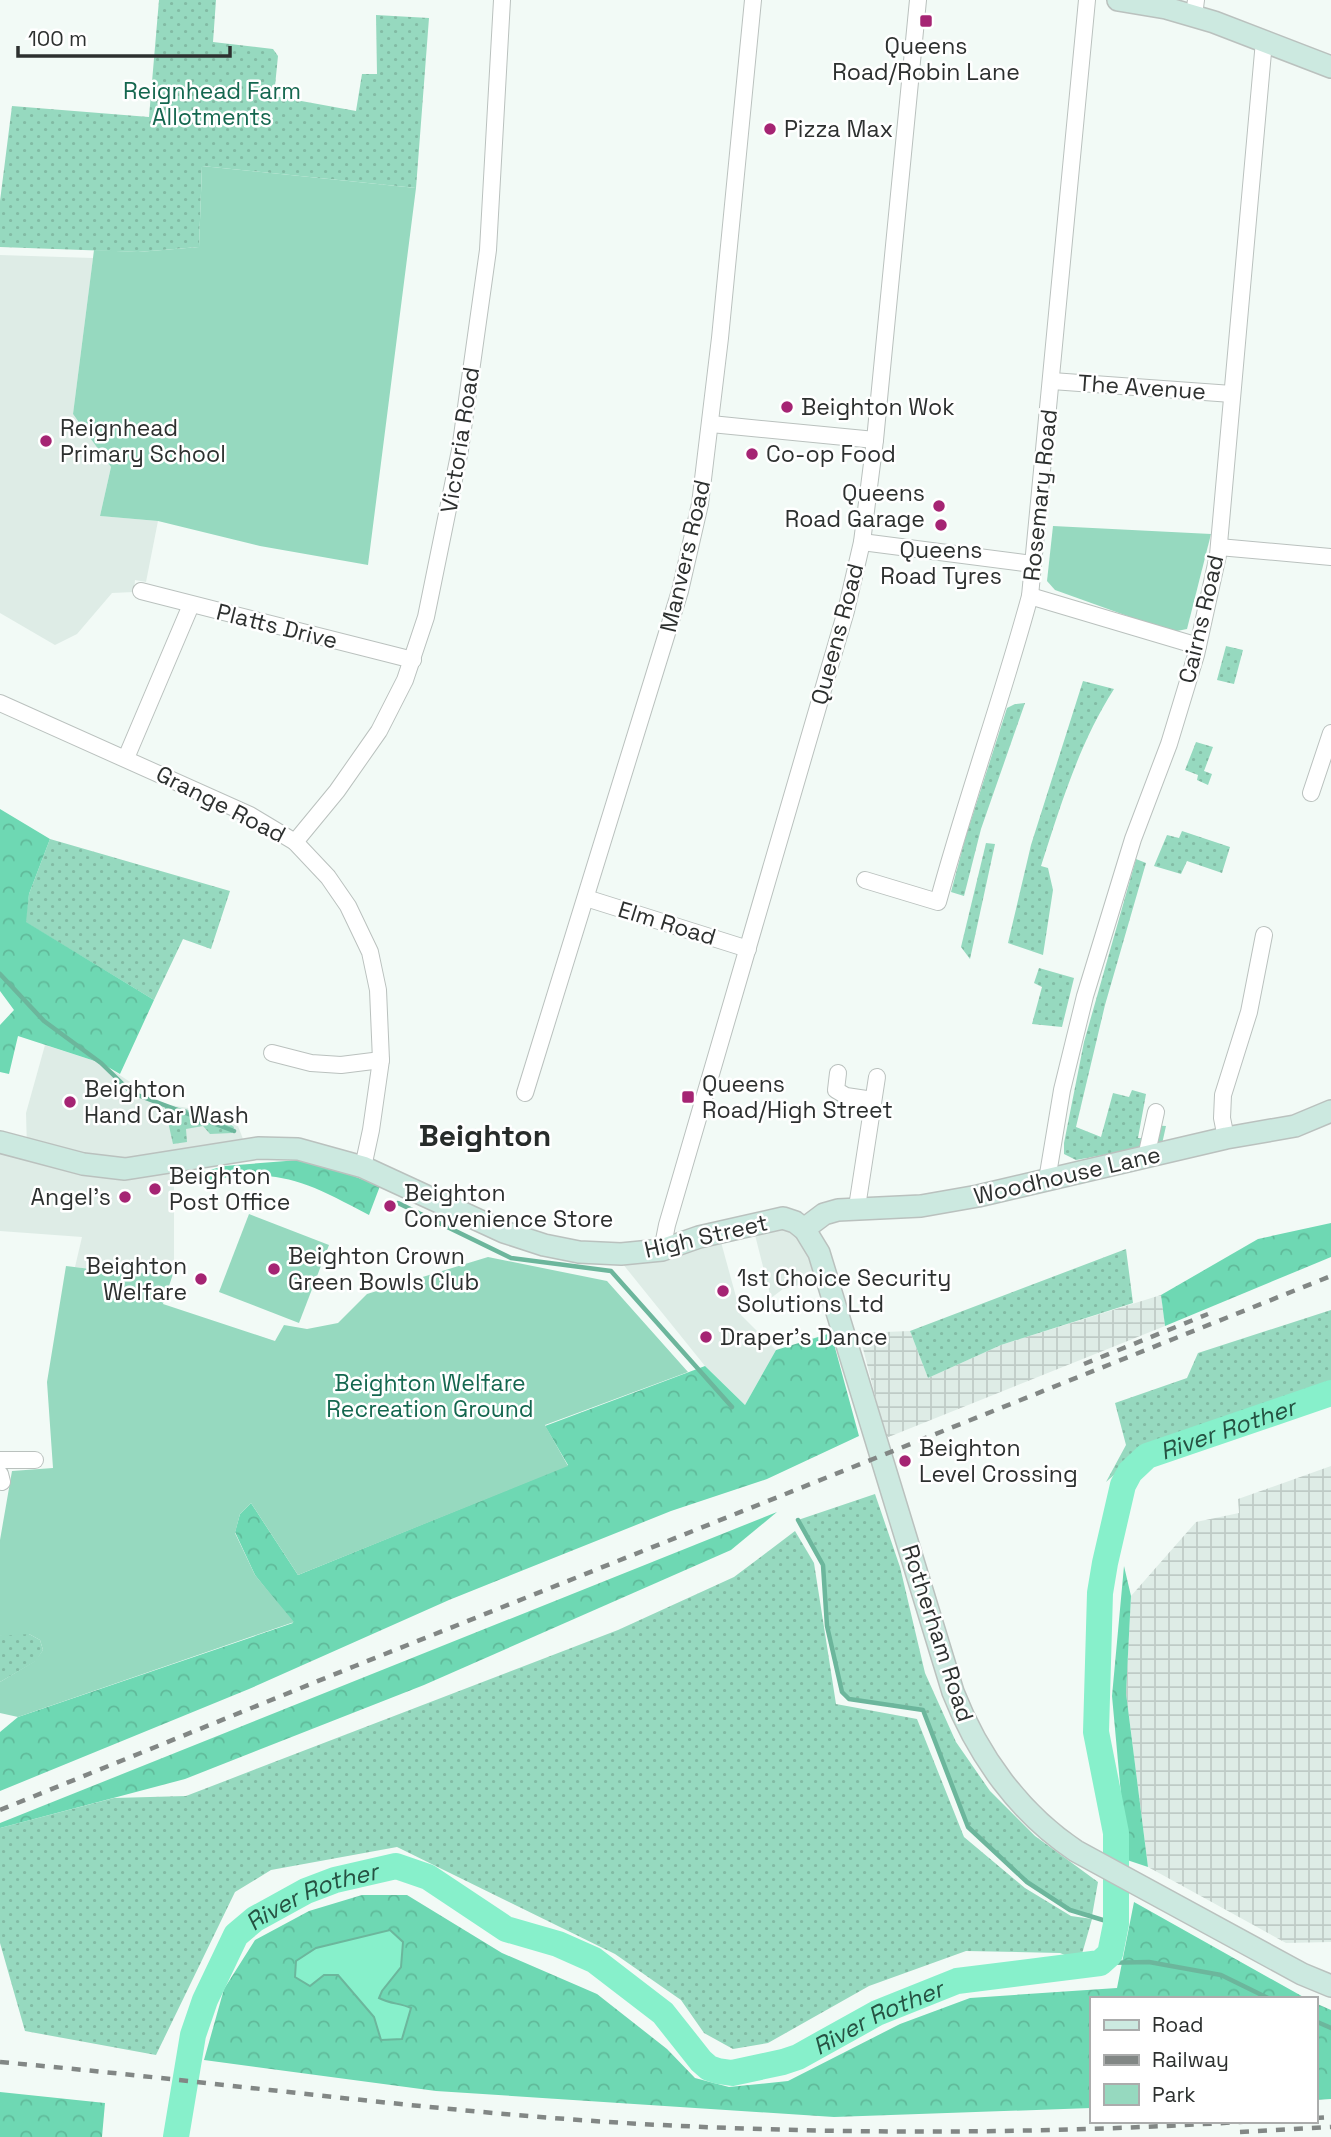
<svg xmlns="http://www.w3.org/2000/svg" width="1331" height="2137" viewBox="0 0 1331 2137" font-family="'Space Grotesk',sans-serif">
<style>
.built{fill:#deece6}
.industrial{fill:url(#industrial-grid)}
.grass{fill:url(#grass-dots)}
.forest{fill:url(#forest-crowns)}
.park{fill:#96d9bf}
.water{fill:#87f0cb;stroke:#6cb69c;stroke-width:2}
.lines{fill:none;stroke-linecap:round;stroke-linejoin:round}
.stream{stroke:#6cb69c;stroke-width:4.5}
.river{stroke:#87f0cb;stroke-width:26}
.street-casing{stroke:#bac1be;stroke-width:18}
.secondary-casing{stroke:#bac1be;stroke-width:24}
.street{stroke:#fff;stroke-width:16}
.secondary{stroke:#cce9e0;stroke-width:21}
.rail{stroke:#828785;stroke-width:4.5;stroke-dasharray:9 9;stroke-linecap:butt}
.poi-dot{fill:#a52473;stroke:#fff;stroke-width:2.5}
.labels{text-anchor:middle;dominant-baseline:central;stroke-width:5;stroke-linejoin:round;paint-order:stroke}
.poi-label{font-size:23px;fill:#2d302f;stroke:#fff;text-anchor:start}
.park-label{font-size:23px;fill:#14674f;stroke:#fff}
.street-label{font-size:23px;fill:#2d302f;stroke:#fff}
.water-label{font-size:24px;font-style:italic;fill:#255242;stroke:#fff}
.district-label{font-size:30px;font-weight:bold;fill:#272c2a;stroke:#fff}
</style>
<defs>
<pattern id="industrial-grid" width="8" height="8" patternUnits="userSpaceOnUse" patternTransform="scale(1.75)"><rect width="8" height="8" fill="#deece6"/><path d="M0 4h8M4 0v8" fill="none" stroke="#bfcbc6"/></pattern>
<pattern id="grass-dots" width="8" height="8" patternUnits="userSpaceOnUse" patternTransform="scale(1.75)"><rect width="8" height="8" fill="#96d9bf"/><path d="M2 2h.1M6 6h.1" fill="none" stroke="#82bba4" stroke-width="1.8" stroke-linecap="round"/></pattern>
<pattern id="forest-crowns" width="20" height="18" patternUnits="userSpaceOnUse" patternTransform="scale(1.75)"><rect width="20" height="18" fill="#6ed8b3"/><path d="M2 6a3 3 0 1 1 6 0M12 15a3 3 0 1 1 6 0" fill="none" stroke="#60ba9a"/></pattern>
</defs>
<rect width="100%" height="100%" fill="#f2faf6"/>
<!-- built -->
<g class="built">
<polygon points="0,255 93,258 73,414 111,467 100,516 158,521 146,582 135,580 134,592 112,593 77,634 55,645 0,613"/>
<polygon points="45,1045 101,1063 164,1104 206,1111 238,1126 243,1139 237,1145 174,1157 174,1271 132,1274 75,1267 82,1237 0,1231 0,1142 27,1149 26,1113"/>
<polygon points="783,1222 810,1247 816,1281 783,1289 771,1298 753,1227"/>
<polygon points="721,1242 741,1315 776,1350 745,1405 705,1366 622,1263"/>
</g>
<!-- industrial -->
<g class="industrial">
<polygon points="1161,1295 1165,1326 886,1438 859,1333 910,1331 928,1378 1001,1345"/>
<polygon points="1331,1466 1331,1942 1286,1943 1148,1867 1126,1693 1131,1596 1196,1522 1239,1513 1238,1499"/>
</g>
<!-- grass -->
<g class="grass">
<polygon points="159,0 216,0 213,42 273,49 278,56 274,96 356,111 362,74 377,74 376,15 429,18 416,188 202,166 199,247 138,252 0,247 0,201 12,106 149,117"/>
<polygon points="1226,646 1243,650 1234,684 1217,680"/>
<path d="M1083,681l31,8c-35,55 -53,115 -73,177l7,2 5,22 -10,65 -35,-12 23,-98z"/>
<polygon points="1025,703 981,829 964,896 951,892 965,839 1007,708 1015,704"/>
<polygon points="1196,742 1213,747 1204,771 1212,774 1208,785 1197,780 1198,775 1185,770"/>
<polygon points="1182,831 1230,847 1222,873 1187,861 1181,874 1154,866 1167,835 1179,838"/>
<polygon points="50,839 230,891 211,949 183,939 154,1000 25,922 29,894"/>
<polygon points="986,843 995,844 970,959 961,947"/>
<polygon points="1136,859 1146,863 1105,1005 1076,1127 1101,1137 1113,1093 1129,1097 1132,1090 1146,1094 1138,1138 1147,1138 1149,1125 1166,1126 1162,1144 1076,1160 1064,1154 1064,1143 1084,1042"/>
<polygon points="1039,968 1074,978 1062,1027 1032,1024 1042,987 1034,983"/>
<path d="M164,1104c23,7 51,9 70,23l-2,6 -22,1 -7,-8 -17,3 1,13 -14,2z"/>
<polygon points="1126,1249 1133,1303 1001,1345 928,1378 910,1331"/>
<polygon points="1331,1310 1331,1381 1147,1446 1106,1482 1126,1445 1115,1403 1187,1378 1198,1353"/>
<polygon points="875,1494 900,1567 925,1673 956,1742 990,1791 1035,1836 1098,1882 1092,1916 1070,1910 1027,1882 968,1827 923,1710 849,1699 842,1692 827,1626 823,1565 798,1520"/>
<polygon points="795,1531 814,1563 836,1704 917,1719 964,1837 1025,1888 1071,1916 1092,1919 1080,1961 1060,1953 966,1951 869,1986 768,2043 733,2049 704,2033 681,2000 615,1954 397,1847 271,1870 235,1892 156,2055 25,2031 0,1943 0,1828 114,1798 186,1796 618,1630 734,1577"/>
<polygon points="4,1634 29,1634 40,1640 43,1650 36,1661 0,1682 0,1636"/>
</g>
<!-- forest -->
<g class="forest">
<polygon points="0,809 50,839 29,894 26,922 154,1000 120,1074 101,1063 18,1036 9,1074 0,1072 0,1025 14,1010 0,991"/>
<path d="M299,1160l22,4 59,22 -11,29c-71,-38 -93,-48 -175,-32l-6,-2 -2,-4 38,-11z"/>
<polygon points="1331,1223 1331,1257 1165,1326 1161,1295 1258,1239"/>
<polygon points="831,1333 859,1436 767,1479 671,1511 449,1600 249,1689 0,1791 0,1732 18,1717 293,1623 255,1575 235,1532 240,1514 251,1503 298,1575 568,1465 545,1426 705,1366 745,1405 776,1350"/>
<polygon points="777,1512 731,1550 424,1685 185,1779 0,1828 0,1823"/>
<polygon points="1124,1566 1131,1596 1126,1693 1148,1867 1127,1860 1112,1696"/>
<polygon points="362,1895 407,1895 502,1953 597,1994 667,2049 695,2078 729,2087 788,2081 900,2024 970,1998 1117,1988 1134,1902 1307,1999 1091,1999 1091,2108 834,2117 436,2091 204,2060 224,1989 255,1940 309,1911"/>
<polygon points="1315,2003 1331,2010 1331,2099 1315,2100"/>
<polygon points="0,2092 105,2103 102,2137 0,2137"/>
</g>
<!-- park -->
<g class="park">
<polygon points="202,166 416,188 368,565 260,546 158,521 100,516 111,467 73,414 94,250 138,252 199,247"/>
<polygon points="1053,526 1211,534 1187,629 1172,632 1055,590 1047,581"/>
<polygon points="249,1214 329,1245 299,1323 219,1292"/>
<polygon points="488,1257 607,1281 688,1372 545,1425 568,1466 298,1575 251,1503 240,1514 235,1533 255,1575 294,1622 18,1717 0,1713 0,1682 35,1661 43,1650 40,1640 29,1634 0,1636 0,1540 12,1471 53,1468 47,1382 66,1266 132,1274 174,1271 163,1304 275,1341 284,1325 307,1329 338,1323 367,1294"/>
</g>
<!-- water -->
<path class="water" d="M390,1930l13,12 -2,25 -19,24 -3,7c11,6 21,5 32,10l-9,31 -21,1 -7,-23 -36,-42h-14l-14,11 -15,-9 1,-16 20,-13z"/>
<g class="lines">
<!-- stream -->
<g class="stream">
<polyline points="0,974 44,1021 101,1063 132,1093 234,1131"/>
<polyline points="398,1203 511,1258 611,1271 732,1407"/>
<polyline points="798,1520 823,1565 827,1626 842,1692 849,1699 923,1710 968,1827 1027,1882 1070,1910 1116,1924"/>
<polyline points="1100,1963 1149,1962 1221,1975 1270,1999"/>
<polyline points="1315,2021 1331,2028"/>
</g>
<!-- river -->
<path class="river" id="s1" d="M176,2137l17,-102 12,-35 31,-65 19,-16 51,-28 29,-11 61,-14 32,11 78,52 52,15 36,16 69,53 38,48 8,7 9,3 14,2 51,-11 15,-5 79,-44 80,-32 143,-18 10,-9 6,-30v-91l-20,-101 4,-139 5,-30 18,-78 7,-13 17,-16 184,-63"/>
<!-- street casing -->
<g class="street-casing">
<g id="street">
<polyline points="1194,15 1196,0"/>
<polyline points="1052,381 1232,394"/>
<polyline points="711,424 875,440"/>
<polyline points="862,542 1032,564"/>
<polyline points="1219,547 1331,557"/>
<polyline points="141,591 413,660"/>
<polyline points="1030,596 1198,646"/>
<polyline points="0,703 250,815 295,842 328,877 348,906 370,952 378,990 381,1060 371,1130 363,1167"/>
<polyline points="126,758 191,605"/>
<polyline points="1311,793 1331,733"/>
<polyline points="295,842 337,791 379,731 405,680 426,617 460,450 488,250 502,0"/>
<path d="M865,880l73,22c28,-103 64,-203 92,-306l57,-596"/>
<polyline points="586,898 748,949"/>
<polyline points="272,1053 311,1063 341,1065 381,1060"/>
<polyline points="838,1073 836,1090 846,1096 873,1100"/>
<polyline points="525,1093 680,591 700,504 720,338 753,0"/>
<polyline points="1226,1138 1222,1118 1223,1095 1249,1012 1264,935"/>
<polyline points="1146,1157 1156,1112"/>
<polyline points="1047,1180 1062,1090 1085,996 1133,839 1169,744 1196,655 1218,555 1264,41"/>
<polyline points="857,1207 877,1077"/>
<polyline points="662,1250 667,1225 846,611 862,542 875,440 918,0"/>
<polyline points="0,1460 35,1460"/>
<polyline points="0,1474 2,1482"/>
</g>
</g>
<!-- secondary casing -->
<g class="secondary-casing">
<g id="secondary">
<polyline points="1118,0 1166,8 1214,22 1331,67"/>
<path d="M0,1142l83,22 42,5 133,-21 40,1 65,18 141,65 40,13 35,7 42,2 41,-4 37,-13 84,-19 12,4 10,8 14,23 134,439c25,64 66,121 123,159l226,123 29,12"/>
<polyline points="804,1229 824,1214 838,1210 921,1206 978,1196 1226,1138 1295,1126 1331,1111"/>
</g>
</g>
<!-- street -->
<use href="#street" class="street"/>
<!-- secondary -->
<use href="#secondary" class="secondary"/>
<!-- rail -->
<g class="rail">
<polyline points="1084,1364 1208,1314"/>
<polyline points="0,1810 355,1666 1331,1276"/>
<path d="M0,2062c214,19 428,50 642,62 204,11 410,10 614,-3"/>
<polyline points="1315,2118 1331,2117"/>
<polyline points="1240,2132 1331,2127"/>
</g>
</g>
<!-- markers -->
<g class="poi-dot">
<rect x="919" y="14" width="14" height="14" rx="3.5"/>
<circle cx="770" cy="129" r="7"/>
<circle cx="787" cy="407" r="7"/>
<circle cx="46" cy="441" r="7"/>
<circle cx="752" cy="454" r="7"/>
<circle cx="939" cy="506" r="7"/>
<circle cx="941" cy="525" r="7"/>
<rect x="681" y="1090" width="14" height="14" rx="3.5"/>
<circle cx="70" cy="1102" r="7"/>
<circle cx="155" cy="1189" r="7"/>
<circle cx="125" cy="1197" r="7"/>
<circle cx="390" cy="1206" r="7"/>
<circle cx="274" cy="1269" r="7"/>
<circle cx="201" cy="1279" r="7"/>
<circle cx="723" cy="1291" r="7"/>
<circle cx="706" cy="1337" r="7"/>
<circle cx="905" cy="1461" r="7"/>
</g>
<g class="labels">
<!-- poi labels -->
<g class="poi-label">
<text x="926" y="46" text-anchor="middle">Queens<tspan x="926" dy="26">Road/Robin Lane</tspan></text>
<text x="784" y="129">Pizza Max</text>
<text x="801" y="407">Beighton Wok</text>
<text x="60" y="428">Reignhead<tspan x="60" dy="26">Primary School</tspan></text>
<text x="766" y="454">Co-op Food</text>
<text x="925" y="493" text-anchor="end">Queens<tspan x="925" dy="26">Road Garage</tspan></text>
<text x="941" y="550" text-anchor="middle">Queens<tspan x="941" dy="26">Road Tyres</tspan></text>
<text x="702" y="1084">Queens<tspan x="702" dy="26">Road/High Street</tspan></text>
<text x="84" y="1089">Beighton<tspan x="84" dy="26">Hand Car Wash</tspan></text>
<text x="169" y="1176">Beighton<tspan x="169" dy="26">Post Office</tspan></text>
<text x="404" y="1193">Beighton<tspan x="404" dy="26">Convenience Store</tspan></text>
<text x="111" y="1197" text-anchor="end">Angel's</text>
<text x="288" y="1256">Beighton Crown<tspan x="288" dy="26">Green Bowls Club</tspan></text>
<text x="187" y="1266" text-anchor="end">Beighton<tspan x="187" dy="26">Welfare</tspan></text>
<text x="737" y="1278">1st Choice Security<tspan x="737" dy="26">Solutions Ltd</tspan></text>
<text x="720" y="1337">Draper's Dance</text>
<text x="919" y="1448">Beighton<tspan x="919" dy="26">Level Crossing</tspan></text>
</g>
<!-- park labels -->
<g class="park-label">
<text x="212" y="91">Reignhead Farm<tspan x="212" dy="26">Allotments</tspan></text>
<text x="430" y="1383">Beighton Welfare<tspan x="430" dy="26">Recreation Ground</tspan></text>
</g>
<!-- street labels -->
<g class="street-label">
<text transform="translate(1142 387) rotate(4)">The Avenue</text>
<text transform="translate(460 440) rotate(-81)">Victoria Road</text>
<text transform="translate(1040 495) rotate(-84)">Rosemary Road</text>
<text transform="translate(685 556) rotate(-77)">Manvers Road</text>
<text transform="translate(1201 619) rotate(-77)">Cairns Road</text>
<text transform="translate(277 626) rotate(14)">Platts Drive</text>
<text transform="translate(837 634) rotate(-75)">Queens Road</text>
<text transform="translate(221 804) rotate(27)">Grange Road</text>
<text transform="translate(667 923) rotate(17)">Elm Road</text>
<text transform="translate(1067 1175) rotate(-13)">Woodhouse Lane</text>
<text transform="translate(706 1236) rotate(-13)">High Street</text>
<text transform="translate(938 1633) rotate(72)">Rotherham Road</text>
</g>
<!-- water labels -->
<g class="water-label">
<text stroke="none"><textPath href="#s1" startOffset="1792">River Rother</textPath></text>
<text stroke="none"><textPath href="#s1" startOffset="299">River Rother</textPath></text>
<text stroke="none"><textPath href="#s1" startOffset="950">River Rother</textPath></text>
</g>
<!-- district labels -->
<g class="district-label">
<text x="485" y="1135">Beighton</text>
</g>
</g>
<!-- legend -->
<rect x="1090" y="1997" width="228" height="126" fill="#ffffff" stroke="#abacac" stroke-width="2"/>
<rect x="1104" y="2020" width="35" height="10" fill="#cce9e0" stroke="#abacac" stroke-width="2"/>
<text x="1152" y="2032" font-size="21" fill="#2d302f">Road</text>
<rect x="1104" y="2055" width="35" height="10" fill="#828785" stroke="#abacac" stroke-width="2"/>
<text x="1152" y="2067" font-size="21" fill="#2d302f">Railway</text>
<rect x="1104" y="2084" width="35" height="21" fill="#96d9bf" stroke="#abacac" stroke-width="2"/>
<text x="1152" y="2102" font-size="21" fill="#2d302f">Park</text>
<!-- scale -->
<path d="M18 46v10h212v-10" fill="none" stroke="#2d302f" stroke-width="3.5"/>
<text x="28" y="46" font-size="21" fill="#2d302f" stroke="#ffffff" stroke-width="5" paint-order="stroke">100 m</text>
</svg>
